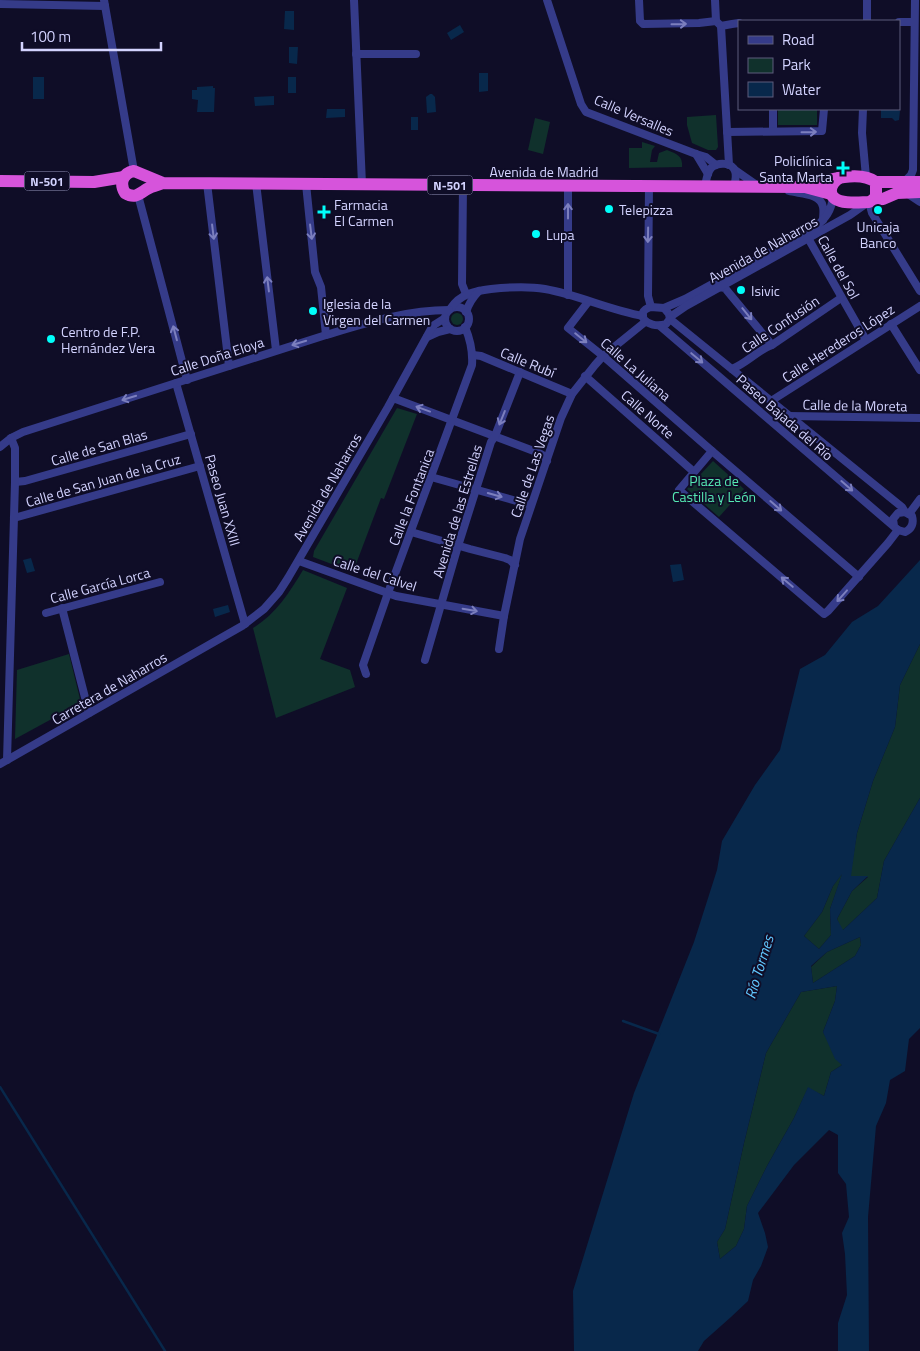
<svg xmlns="http://www.w3.org/2000/svg" width="920" height="1351" viewBox="0 0 920 1351" font-family="'Titillium Web',sans-serif">
<style>
.green{fill:#10312c}
.water{fill:#08284b;fill-rule:evenodd}
.lines{fill:none;stroke-linecap:round;stroke-linejoin:round}
.stream{stroke:#08284b;stroke-width:2.5}
.minor{stroke:#353b89;stroke-width:8}
.trunk{stroke:#d654db;stroke-width:12}
.oneway{stroke:#7c7fbe}
.poi-dot{fill:#00fefa;stroke:#0f0d27;stroke-width:2}
.labels{text-anchor:middle;dominant-baseline:central;stroke-width:4;stroke-linejoin:round;paint-order:stroke}
.shield{fill:#0f0d27;stroke:#9898be;stroke-width:1}
.shield-label{font-size:12px;font-weight:bold;fill:#d3d3ff}
.street-label{font-size:14px;fill:#d3d3ff;stroke:#0f0d27}
.poi-label{font-size:14px;fill:#d3d3ff;stroke:#0f0d27;text-anchor:start}
.park-label{font-size:14px;fill:#55e8b3;stroke:#0f0d27}
.water-label{font-size:15px;font-style:italic;fill:#61c8ff;stroke:#0f0d27}
</style>
<rect width="100%" height="100%" fill="#0f0d27"/>
<!-- green -->
<g class="green">
<rect x="778" y="109" width="39" height="16"/>
<polygon points="716,115 718,147 716,150 708,150 692,143 687,125 687,117"/>
<polygon points="535,118 550,122 543,154 528,150"/>
<path d="M642,142l13,4 -3,4 -2,12h7l2,-9 8,-3c10,4 16,6 15,17l-53,1v-20h13z"/>
<circle cx="457" cy="319" r="6"/>
<polygon points="397,408 417,414 384,499 381,498 353,572 313,557 314,551"/>
<polygon points="713,461 744,489 719,517 687,489"/>
<path d="M303,570l44,18 -27,71 30,11 5,17 -79,31 -23,-90c23,-14 36,-35 50,-58z"/>
<polygon points="920,644 920,798 884,861 877,898 842,931 837,919 852,891 868,877 850,876 857,833 873,781 895,727 900,685"/>
<polygon points="69,654 81,703 15,739 17,670"/>
<polygon points="843,872 830,909 831,935 819,949 804,936 822,912 833,886"/>
<polygon points="860,937 861,945 855,956 813,983 811,967 827,952"/>
<polygon points="837,986 835,1001 823,1032 842,1065 831,1072 824,1096 808,1088 794,1118 767,1166 747,1206 744,1229 736,1246 720,1259 717,1242 725,1229 744,1143 766,1053 801,992"/>
</g>
<!-- water -->
<g class="water">
<polygon points="285,11 294,11 294,30 284,29"/>
<polygon points="460,25 464,32 451,40 447,33"/>
<polygon points="289,47 298,47 297,64 289,63"/>
<polygon points="479,73 488,73 488,91 479,92"/>
<rect x="33" y="77" width="11" height="22"/>
<rect x="288" y="77" width="8" height="16"/>
<polygon points="213,86 213,88 215,88 214,112 197,112 198,100 192,99 192,90 197,90 197,87"/>
<polygon points="430,94 432,94 435,97 436,112 427,113 426,97"/>
<polygon points="274,96 274,105 255,106 254,97"/>
<polygon points="327,109 345,109 345,117 326,118"/>
<polygon points="886,109 895,109 900,111 899,120 895,121 892,118 881,118 881,110"/>
<rect x="411" y="117" width="7" height="13"/>
<polygon points="31,558 35,571 27,573 23,560"/>
<path d="M920,560v84l-20,41 -5,42 -22,54 -16,52 -6,43h17l-16,15 -15,28 6,11 34,-32 7,-37 36,-63v230l-11,11 -4,32 -15,9 -4,23 -10,23 -8,91 1,134h-31v-28l9,-28 -2,-41 -3,-21 7,-16 -3,-33 -8,-11v-38l-9,-5 -35,35 -36,48 7,20 3,14 -7,19 -8,14 -5,21 -17,16 -27,24 -6,10h-124l-1,-60 61,-198 60,-151 23,-72 5,-29 33,-56 25,-35 20,-81 25,-14 27,-33 26,-16zM842,874l-12,35 1,26 -12,14 -15,-13 18,-24 11,-26zM860,937l1,8 -6,11 -42,27 -2,-17 16,-14zM837,986l-2,15 -12,31 12,27 7,6 -11,7 -7,24 -16,-9 -14,31 -27,48 -20,40 -3,23 -8,17 -16,13 -3,-17 8,-13 19,-86 22,-90 35,-61z"/>
<polygon points="681,564 684,580 673,582 670,565"/>
<polygon points="228,605 230,612 215,617 213,609"/>
</g>
<g class="lines">
<!-- stream -->
<g class="stream">
<polyline points="623,1021 659,1034"/>
<polyline points="0,1087 165,1351"/>
</g>
<!-- minor -->
<g class="minor">
<polyline points="104,0 134,171"/>
<polyline points="354,0 362,184"/>
<polyline points="547,0 581,104 586,112 696,154 706,157 716,165"/>
<polyline points="639,0 640,21 643,24 699,23 716,21"/>
<polyline points="715,0 716,21 721,26 729,165"/>
<polyline points="0,4 105,6"/>
<polyline points="867,21 867,0"/>
<polyline points="899,22 914,22"/>
<polyline points="721,26 732,24 739,23"/>
<polyline points="356,54 416,54"/>
<polyline points="773,109 773,131"/>
<polyline points="863,109 862,133 866,177"/>
<polyline points="727,132 822,131 824,109"/>
<polyline points="696,154 708,174"/>
<polyline points="735,170 758,186"/>
<polyline points="904,182 911,175 913,170 915,0"/>
<polyline points="207,183 229,366"/>
<polyline points="256,183 276,350"/>
<polyline points="306,184 315,272 321,287 326,335"/>
<polyline points="463,185 462,284 466,294"/>
<polyline points="649,186 648,296 651,307"/>
<path d="M705,187c1,-7 2,-14 6,-19 7,-6 21,-6 24,3 2,5 0,11 -1,16"/>
<path d="M789,191c11,3 32,2 34,16 1,4 0,9 0,13"/>
<polyline points="908,194 920,202"/>
<polyline points="138,195 187,380"/>
<polyline points="869,202 872,213 920,291"/>
<polyline points="807,235 808,238 866,340"/>
<polyline points="719,287 725,288 729,293 772,345"/>
<polyline points="568,295 568,186"/>
<polyline points="588,302 568,328 603,356 712,451 859,577"/>
<path d="M651,307l13,1 5,6 1,5 -4,5c-20,6 -33,-12 -15,-17z"/>
<circle cx="457" cy="319" r="12"/>
<path d="M451,308c9,-14 24,-17 40,-19 18,-2 37,-3 54,0 34,6 64,21 98,27"/>
<path d="M664,308l21,-9 131,-72c10,-10 15,-15 17,-30"/>
<path d="M466,312c3,-9 6,-14 13,-21"/>
<polyline points="670,317 686,306 850,215 867,203"/>
<polyline points="670,319 902,507 905,512"/>
<polyline points="891,324 920,370"/>
<path d="M660,326l238,204 7,2c7,-3 9,-9 7,-16l-7,-4 -7,1 -5,6 1,7"/>
<polyline points="427,337 438,332 450,329"/>
<polyline points="473,355 481,356 572,394"/>
<path d="M732,369c15,-6 26,-19 40,-24l69,-47"/>
<polyline points="585,376 694,472"/>
<polyline points="176,383 245,624"/>
<polyline points="393,398 539,453 544,456 547,461"/>
<polyline points="771,401 920,306"/>
<polyline points="789,416 920,418"/>
<path d="M0,447l11,-9 12,-6 303,-97c40,-12 80,-25 123,-25"/>
<polyline points="712,451 679,490 824,614 828,611 888,543 898,530"/>
<polyline points="431,477 531,505"/>
<polyline points="15,482 25,481 191,434"/>
<polyline points="909,514 920,499"/>
<polyline points="14,518 200,466"/>
<polyline points="411,532 470,549 505,558 510,560 515,565"/>
<polyline points="299,561 396,596 504,616"/>
<polyline points="62,608 89,713"/>
<polyline points="46,613 160,582"/>
<polyline points="499,649 504,616 520,539 561,418 572,394 595,365 603,356 645,322"/>
<polyline points="425,660 458,546 491,442 495,436 520,372"/>
<path d="M366,674l-3,-9 25,-72 84,-228c1,-14 -2,-26 -7,-38"/>
<polyline points="7,760 15,482 15,448 11,438"/>
<polyline points="0,764 242,626 264,609 279,592 288,578 388,407 431,329 434,325 445,318"/>
</g>
<!-- trunk -->
<g class="trunk">
<path d="M839,178c-4,3 -9,7 -8,14 2,14 28,10 38,10l4,-2 10,-1 14,-6 23,-1"/>
<polyline points="0,181 94,182 124,177"/>
<polyline points="876,182 920,182"/>
<path d="M163,183c-5,2 -11,3 -16,6 -8,5 -12,10 -22,4 -6,-10 -2,-20 9,-22l29,12 642,4 26,7"/>
<path d="M806,187c19,-6 52,-18 70,-5v14l-3,4"/>
</g>
</g>
<!-- one-way arrows -->
<defs><path id="oneway-shaft" d="M-6 0H5M1.5-3L5.5 0L1.5 3" fill="none" stroke-width="1.6" stroke-linecap="round" stroke-linejoin="round" transform="scale(1.25)"/></defs>
<g class="oneway">
<use href="#oneway-shaft" transform="translate(679 24) rotate(-1)"/>
<use href="#oneway-shaft" transform="translate(809 132) rotate(-1)"/>
<use href="#oneway-shaft" transform="translate(568 211) rotate(-90)"/>
<use href="#oneway-shaft" transform="translate(213 232) rotate(83)"/>
<use href="#oneway-shaft" transform="translate(311 232) rotate(83)"/>
<use href="#oneway-shaft" transform="translate(648 235) rotate(91)"/>
<use href="#oneway-shaft" transform="translate(268 284) rotate(-97)"/>
<use href="#oneway-shaft" transform="translate(747 314) rotate(51)"/>
<use href="#oneway-shaft" transform="translate(175 333) rotate(-105)"/>
<use href="#oneway-shaft" transform="translate(581 338) rotate(39)"/>
<use href="#oneway-shaft" transform="translate(299 343) rotate(163)"/>
<use href="#oneway-shaft" transform="translate(697 358) rotate(40)"/>
<use href="#oneway-shaft" transform="translate(129 398) rotate(163)"/>
<use href="#oneway-shaft" transform="translate(423 409) rotate(-160)"/>
<use href="#oneway-shaft" transform="translate(502 418) rotate(112)"/>
<use href="#oneway-shaft" transform="translate(847 486) rotate(41)"/>
<use href="#oneway-shaft" transform="translate(495 495) rotate(16)"/>
<use href="#oneway-shaft" transform="translate(776 506) rotate(41)"/>
<use href="#oneway-shaft" transform="translate(787 582) rotate(-140)"/>
<use href="#oneway-shaft" transform="translate(842 596) rotate(132)"/>
<use href="#oneway-shaft" transform="translate(470 610) rotate(10)"/>
</g>
<!-- markers -->
<g class="poi-dot">
<path d="M840.5 160.5h5v5h5v5h-5v5h-5v-5h-5v-5h5z"/>
<circle cx="609" cy="209" r="5"/>
<circle cx="878" cy="210" r="5"/>
<path d="M321.5 204.5h5v5h5v5h-5v5h-5v-5h-5v-5h5z"/>
<circle cx="536" cy="234" r="5"/>
<circle cx="741" cy="290" r="5"/>
<circle cx="313" cy="311" r="5"/>
<circle cx="51" cy="339" r="5"/>
</g>
<g class="labels">
<!-- shield labels -->
<g class="shield">
<rect x="24.5" y="171.5" width="45" height="19" rx="4"/>
<rect x="427.5" y="175.5" width="45" height="19" rx="4"/>
</g>
<g class="shield-label">
<text x="47" y="181">N-501</text>
<text x="450" y="185">N-501</text>
</g>
<!-- street labels -->
<g class="street-label">
<text transform="translate(634 115) rotate(23)">Calle Versalles</text>
<text x="544" y="171">Avenida de Madrid</text>
<text transform="translate(763 249) rotate(-29)">Avenida de Naharros</text>
<text transform="translate(839 267) rotate(61)">Calle del Sol</text>
<text transform="translate(780 324) rotate(-34)">Calle Confusión</text>
<text transform="translate(838 343) rotate(-33)">Calle Herederos López</text>
<text transform="translate(217 356) rotate(-18)">Calle Doña Eloya</text>
<text transform="translate(528 362) rotate(22)">Calle Rubí</text>
<text transform="translate(636 369) rotate(41)">Calle La Juliana</text>
<text transform="translate(855 405) rotate(1)">Calle de la Moreta</text>
<text transform="translate(648 414) rotate(41)">Calle Norte</text>
<text transform="translate(785 417) rotate(41)">Paseo Bajada del Río</text>
<text transform="translate(99 447) rotate(-16)">Calle de San Blas</text>
<text transform="translate(532 466) rotate(-71)">Calle de Las Vegas</text>
<text transform="translate(103 480) rotate(-16)">Calle de San Juan de la Cruz</text>
<text transform="translate(327 487) rotate(-60)">Avenida de Naharros</text>
<text transform="translate(411 497) rotate(-69)">Calle la Fontanica</text>
<text transform="translate(223 500) rotate(74)">Paseo Juan XXIII</text>
<text transform="translate(457 511) rotate(-73)">Avenida de las Estrellas</text>
<text transform="translate(375 573) rotate(18)">Calle del Calvel</text>
<text transform="translate(100 585) rotate(-15)">Calle García Lorca</text>
<text transform="translate(109 688) rotate(-30)">Carretera de Naharros</text>
</g>
<!-- poi labels -->
<g class="poi-label">
<text x="832" y="160" text-anchor="end">Policlínica<tspan x="832" dy="16">Santa Marta</tspan></text>
<text x="334" y="204">Farmacia<tspan x="334" dy="16">El Carmen</tspan></text>
<text x="619" y="209">Telepizza</text>
<text x="878" y="226" text-anchor="middle">Unicaja<tspan x="878" dy="16">Banco</tspan></text>
<text x="546" y="234">Lupa</text>
<text x="751" y="290">Isivic</text>
<text x="323" y="303">Iglesia de la<tspan x="323" dy="16">Virgen del Carmen</tspan></text>
<text x="61" y="331">Centro de F.P.<tspan x="61" dy="16">Hernández Vera</tspan></text>
</g>
<!-- park labels -->
<g class="park-label">
<text x="714" y="480">Plaza de<tspan x="714" dy="16">Castilla y León</tspan></text>
</g>
<!-- water labels -->
<g class="water-label">
<text transform="translate(759 967) rotate(-73)">Río Tormes</text>
</g>
</g>
<!-- legend -->
<rect x="738" y="20" width="162" height="90" fill="#0f0d27" stroke="#5d5c7d"/>
<rect x="748" y="36" width="25" height="8" fill="#353b89" stroke="#5d5c7d"/>
<text x="782" y="45" font-size="15" fill="#d3d3ff">Road</text>
<rect x="748" y="58" width="25" height="15" fill="#10312c" stroke="#5d5c7d"/>
<text x="782" y="70" font-size="15" fill="#d3d3ff">Park</text>
<rect x="748" y="82" width="25" height="15" fill="#08284b" stroke="#5d5c7d"/>
<text x="782" y="95" font-size="15" fill="#d3d3ff">Water</text>
<!-- scale -->
<path d="M22 42v8h139v-8" fill="none" stroke="#d3d3ff" stroke-width="2.5"/>
<text x="30" y="42" font-size="15" fill="#d3d3ff" stroke="#0f0d27" stroke-width="4" paint-order="stroke">100 m</text>
</svg>
